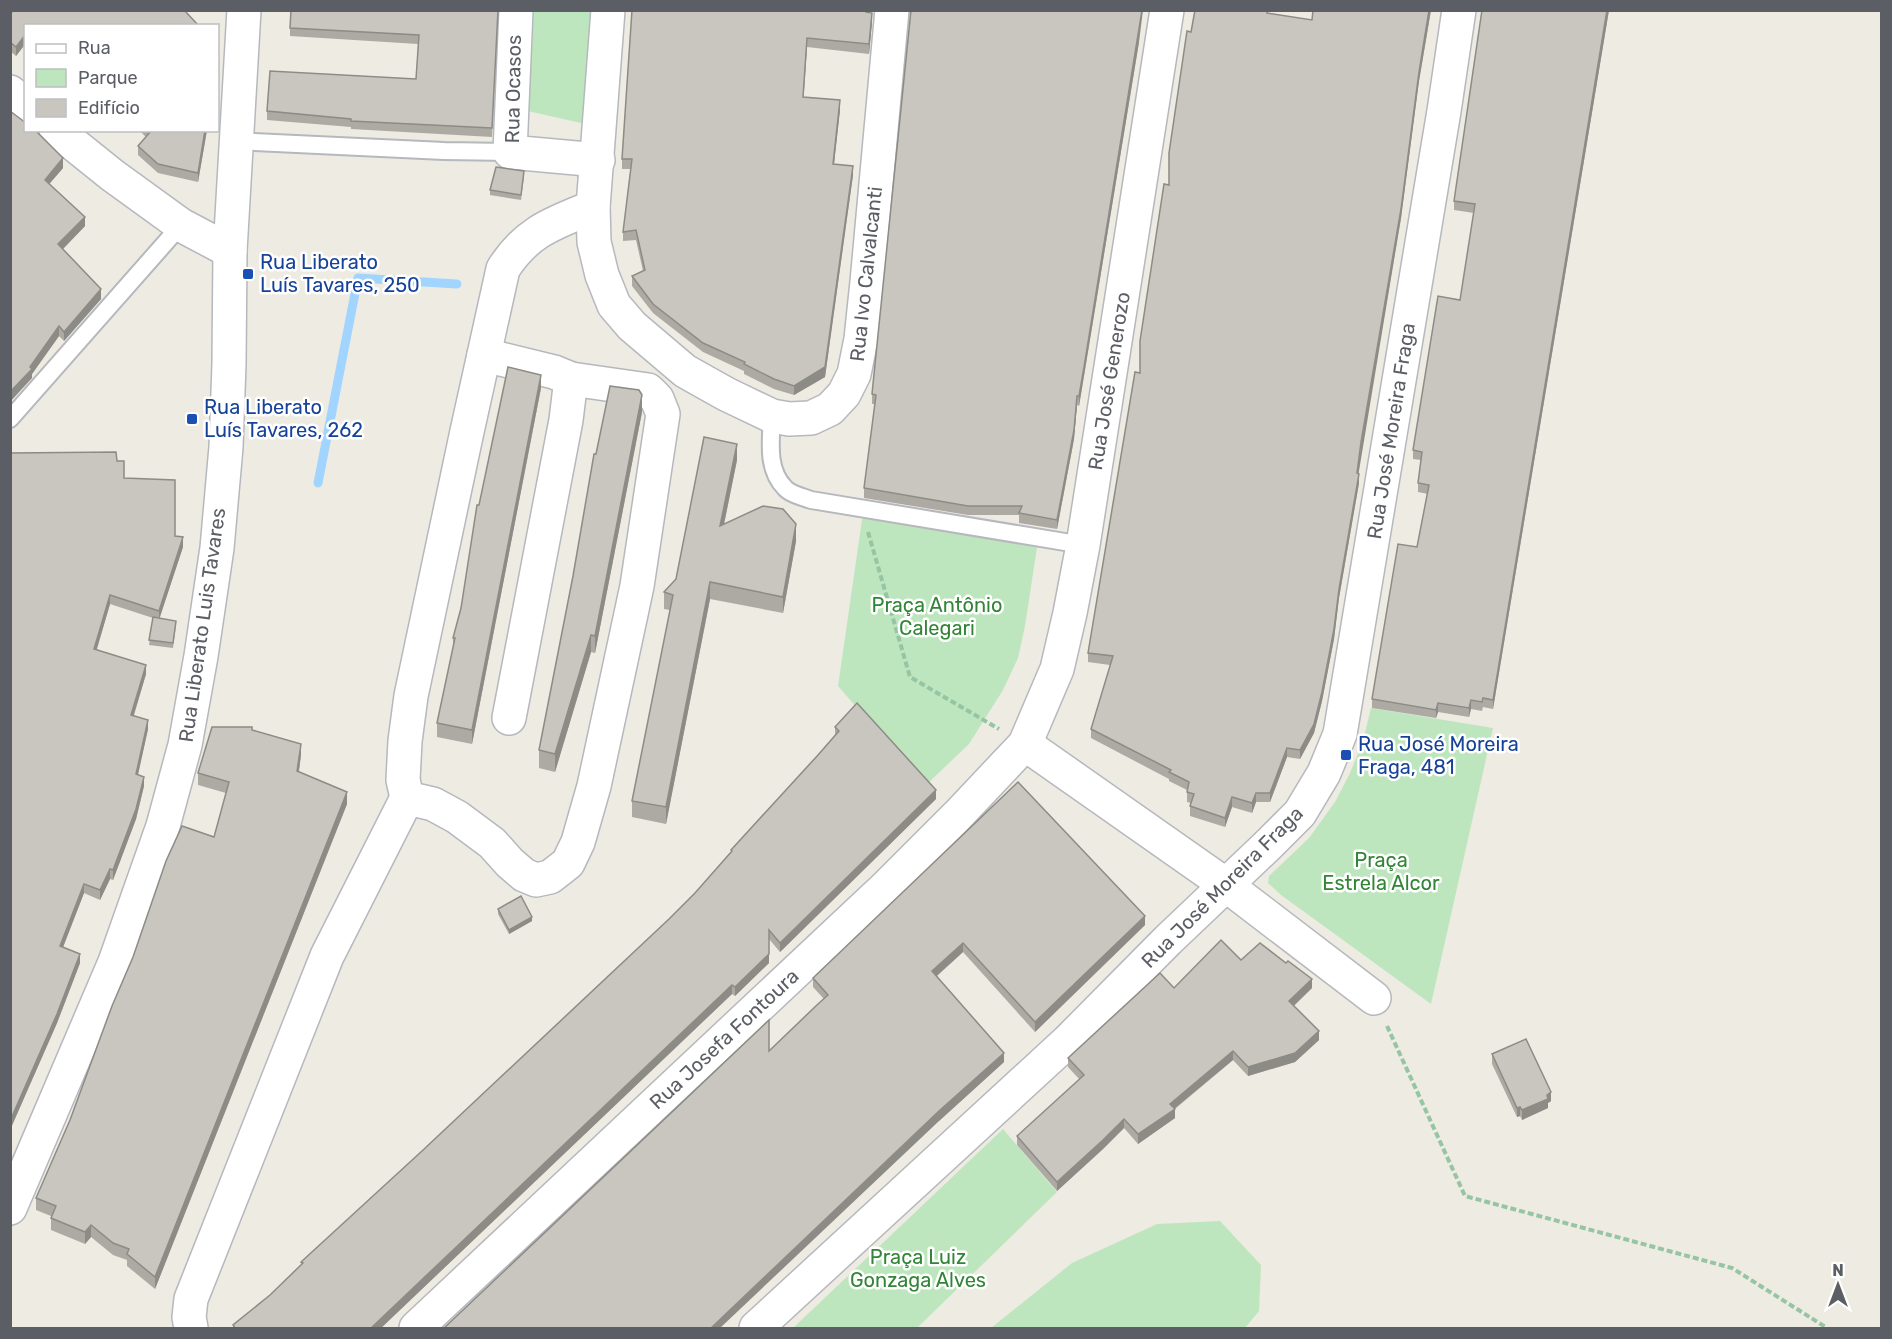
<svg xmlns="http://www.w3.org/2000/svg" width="1892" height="1339" viewBox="0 0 1892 1339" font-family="Rubik,sans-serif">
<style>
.green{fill:#bee6be}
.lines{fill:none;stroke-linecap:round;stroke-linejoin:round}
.stream{stroke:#a1d5ff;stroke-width:9}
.service-casing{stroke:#b5b8bd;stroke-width:20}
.minor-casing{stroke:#b5b8bd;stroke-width:36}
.path{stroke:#96c5a4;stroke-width:4;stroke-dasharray:6 3;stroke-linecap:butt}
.service{stroke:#fff;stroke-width:16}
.minor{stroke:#fff;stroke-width:33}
.wall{fill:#adaaa4}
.shaded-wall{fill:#8d8b86}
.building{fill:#c9c6bf;stroke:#8d8b86;stroke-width:1.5}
.transit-dot{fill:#1a4fb4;stroke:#fff;stroke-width:2}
.labels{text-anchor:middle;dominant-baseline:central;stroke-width:5;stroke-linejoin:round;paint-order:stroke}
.street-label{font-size:20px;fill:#5b5e64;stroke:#fff}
.transit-label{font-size:20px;fill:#164399;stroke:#fff;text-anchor:start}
.park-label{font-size:20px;fill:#328436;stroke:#fff}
</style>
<rect width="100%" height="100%" fill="#eeebe2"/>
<!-- green -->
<g class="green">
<polygon points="534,11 593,11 585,124 528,111"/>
<polygon points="863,513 1038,541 1025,626 1018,658 1003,690 969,744 925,786 838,686"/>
<polygon points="1371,708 1493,728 1431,1004 1281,895 1268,883 1269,876 1309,838 1335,802 1350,773 1363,741"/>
<polygon points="1003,1129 1057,1192 917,1328 793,1328"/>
<polygon points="1220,1221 1261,1265 1259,1311 1245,1328 991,1328 1072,1263 1157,1224"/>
</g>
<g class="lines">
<!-- stream -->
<polyline class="stream" points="318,483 358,278 457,284"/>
<!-- service casing -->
<g class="service-casing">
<g id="service">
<polyline points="235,141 444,151 510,152"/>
<path d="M772,416c-1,24 -6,53 13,72 5,6 18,9 26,12l272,45"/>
<polyline points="10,419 181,225"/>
</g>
</g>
<!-- minor casing -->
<g class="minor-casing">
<g id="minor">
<polyline points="516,10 510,152 598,160"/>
<polyline points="608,10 593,207 594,242 602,275 614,305 632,326 685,371 726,394 772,416 789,419 811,418 830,409 844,394 854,374 861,339 867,282 892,10"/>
<polyline points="10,92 26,105"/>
<polyline points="56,130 112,175 181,225 230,251"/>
<polyline points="484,355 554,372 571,379 566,420 509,718"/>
<polyline points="1025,744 1226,885 1374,998"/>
<polyline points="407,798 433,804 457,817 492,843 510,863 524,875 536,880 550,877 568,863 578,842 594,786 637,586 663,414 657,399 648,390 571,379"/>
<polyline points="10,1208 115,962 163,826 185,745 201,656 217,548 226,447 229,364 230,251 244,10"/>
<path d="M191,1328l-2,-11 2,-18 136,-343 80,-158 -4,-18 2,-39 6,-45 55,-260 37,-167c24,-38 51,-46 90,-62"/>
<polyline points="416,1328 888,885 958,815 1025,744 1057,669 1070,613 1083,545 1167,10"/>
<polyline points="756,1328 1068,1041 1168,940 1267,846 1300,813 1324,773 1340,734 1444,111 1459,10"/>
</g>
</g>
<!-- path -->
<g class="path">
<polyline points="868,532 910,677 999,729"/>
<polyline points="1387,1026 1465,1196 1732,1268 1827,1328"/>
</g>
<!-- service -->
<use href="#service" class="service"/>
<!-- minor -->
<use href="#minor" class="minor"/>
</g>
<!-- wall -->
<g class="wall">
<polygon points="10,10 184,10 26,26 26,43 16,56 10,51"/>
<polygon points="498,10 492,137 351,129 351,127 267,120 267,111 416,79 418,44 290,36 290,28"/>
<polygon points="632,10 866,12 872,22 869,54 807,47 803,97 840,110 834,164 853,175 825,377 794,395 774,389 744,374 744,371 703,352 653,313 632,286 632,276 643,271 636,240 623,241 623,232 631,169 622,169 622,159"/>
<polygon points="1313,10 1431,10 1419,81 1401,218 1361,452 1358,474 1359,483 1339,598 1334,639 1322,701 1314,733 1300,759 1287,757 1270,802 1256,802 1252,813 1232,807 1225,827 1190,816 1190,806 1191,803 1187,802 1187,790 1169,781 1169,779 1091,738 1091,729 1110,665 1088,662 1088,653 1140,373 1169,185 1191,32 1268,13 1312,20"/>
<polygon points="1482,10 1609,10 1493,709 1483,707 1482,711 1471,709 1469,717 1438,712 1436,718 1372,708 1372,699 1417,547 1428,494 1418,492 1418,483 1421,460 1413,459 1413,450 1460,300 1474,213 1454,210 1454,201"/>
<polygon points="1139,42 1084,376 1079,406 1077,405 1074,439 1057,529 1019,523 1019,515 968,515 864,498 864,488 875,404 872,404 872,394"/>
<polygon points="10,111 63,168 49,184 85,226 63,249 101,299 64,341 59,336 32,374 32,378"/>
<polygon points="139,130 207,130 198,182 158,173 138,155 138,146 146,137"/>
<polygon points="524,176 521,200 490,195 490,190"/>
<polygon points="541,388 472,744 437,737 437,723 453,649 453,638 461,608 479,505"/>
<polygon points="642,412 595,653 591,652 555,772 539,768 539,750 573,576"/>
<polygon points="10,453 117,461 124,478 183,547 159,618 176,625 173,648 149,645 153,618 110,604 97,649 146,674 134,715 148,729 138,775 144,786 136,819 113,880 110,879 100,900 84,893 63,947 80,963 57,1023 10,1130"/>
<polygon points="737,460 724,525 796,541 783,613 710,599 666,824 632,817 632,801 670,610 664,609 664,592 676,579"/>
<polygon points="835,727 936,799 780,952 769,939 769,963 735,996 732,994 380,1329 233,1329 233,1325 270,1295 301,1265 301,1262 422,1151 669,919 695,893 731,852 731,850 818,755 835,735"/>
<polygon points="252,730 301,755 299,772 347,804 155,1289 127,1266 127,1260 113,1255 91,1237 85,1244 51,1230 51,1216 36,1210 36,1198 214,837 226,793 198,785 198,773"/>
<polygon points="1018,782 1145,925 1035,1032 963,952 937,976 1004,1062 939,1121 769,1051 824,999 813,987 813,978"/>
<polygon points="498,909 532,921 509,934 498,914"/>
<polygon points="1241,960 1312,988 1294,1006 1319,1040 1295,1062 1248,1076 1233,1060 1175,1109 1175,1118 1138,1144 1124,1128 1103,1149 1057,1191 1017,1145 1017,1136 1080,1080 1068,1067 1068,1058 1174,988"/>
<polygon points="1492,1054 1551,1101 1548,1103 1548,1108 1522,1120 1520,1116 1517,1117 1492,1064"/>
</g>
<!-- shaded-wall -->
<g class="shaded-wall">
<polygon points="1142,10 1143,10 1139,42 1079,406 1079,396"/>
<polygon points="1429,10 1431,10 1419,81 1401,218 1357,483 1357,473"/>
<polygon points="1607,10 1609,10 1493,709 1493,700"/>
<polygon points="872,13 872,22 869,54 869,44"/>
<polygon points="26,34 26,43 16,56 16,47"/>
<polygon points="807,38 807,47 803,106 803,97"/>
<polygon points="840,100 840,110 833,173 833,164"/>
<polygon points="205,130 207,130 198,182 198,173"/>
<polygon points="63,158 63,168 45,189 45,180"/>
<polygon points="853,166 853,175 825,377 794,395 794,386"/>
<polygon points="85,217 85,226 58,254 58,244"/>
<polygon points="101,289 101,299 64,341 64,332"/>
<polygon points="59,326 59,336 32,374 32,378 10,402 10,392"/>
<polygon points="541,375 541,388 472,744 472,730"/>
<polygon points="642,395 642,412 595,653 595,636"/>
<polygon points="1077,396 1077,405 1074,439 1057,529 1057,520"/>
<polygon points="737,444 737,460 720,543 720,526"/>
<polygon points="1359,474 1359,483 1339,598 1334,639 1322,701 1314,733 1300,759 1300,750 1339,589"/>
<polygon points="796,524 796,541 783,613 783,597"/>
<polygon points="183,537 183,547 159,620 159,611"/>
<polygon points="710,582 710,599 666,824 666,807"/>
<polygon points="110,595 110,604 94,658 94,649"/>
<polygon points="591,635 591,652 555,772 555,754"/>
<polygon points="146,665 146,674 131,724 131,715"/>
<polygon points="1471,700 1471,709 1469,717 1469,708"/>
<polygon points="1438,703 1438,712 1436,718 1436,710"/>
<polygon points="148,720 148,729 136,783 136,774"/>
<polygon points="301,744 301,755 297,783 297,771"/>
<polygon points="1287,748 1287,757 1270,802 1270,793"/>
<polygon points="144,777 144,786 136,819 113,880 113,870"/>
<polygon points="936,790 936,799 780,952 780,943"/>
<polygon points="347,792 347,804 155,1289 155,1277"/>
<polygon points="1256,793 1256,802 1252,813 1252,803"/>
<polygon points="1232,797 1232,807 1225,827 1225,818"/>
<polygon points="110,869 110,879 100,900 100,890"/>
<polygon points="84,884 84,893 60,955 60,946"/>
<polygon points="1145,916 1145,925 1035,1032 1035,1022"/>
<polygon points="532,917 532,921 509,934 509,930"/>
<polygon points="963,943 963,952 932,980 932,971"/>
<polygon points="80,954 80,963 57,1023 10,1130 10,1121"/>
<polygon points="769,954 769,963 735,996 735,987"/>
<polygon points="1312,979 1312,988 1289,1010 1289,1001"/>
<polygon points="732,985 732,994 380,1329 370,1329"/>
<polygon points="1319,1031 1319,1040 1295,1062 1248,1076 1248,1067"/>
<polygon points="1233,1051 1233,1060 1170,1112 1175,1109 1175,1118 1138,1144 1138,1134 1170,1104"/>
<polygon points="1004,1053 1004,1062 939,1121 719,1329 710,1329 939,1111"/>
<polygon points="1551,1092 1551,1101 1548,1103 1548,1108 1522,1120 1522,1110"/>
<polygon points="1520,1107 1520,1116 1517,1117 1517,1108"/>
<polygon points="1124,1119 1124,1128 1103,1149 1057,1191 1057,1182"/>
<polygon points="91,1225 91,1237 85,1244 85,1232"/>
</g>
<!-- building -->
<g class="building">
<polygon points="13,10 184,10 199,26 26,26 26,34 16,47 10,42 10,14 13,11"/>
<polygon points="291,10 498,10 492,128 351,121 351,119 267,111 270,71 416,79 419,35 290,28"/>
<polygon points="632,10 866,10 866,12 872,13 869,44 807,38 803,97 840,100 833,164 853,166 825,367 794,386 774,379 744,364 745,362 703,343 653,304 632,276 645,270 636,230 623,232 632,159 622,159"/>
<polygon points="911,10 1142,10 1084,367 1079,396 1077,396 1074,430 1057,520 1019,513 1022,506 968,506 864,488 876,395 872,394"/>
<polygon points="1195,10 1267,10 1267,13 1312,20 1313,10 1429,10 1419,72 1401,209 1361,442 1357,473 1359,474 1339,589 1334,629 1322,692 1314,724 1300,750 1287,748 1270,793 1256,793 1252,803 1232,797 1225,818 1190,806 1194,794 1187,792 1189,782 1169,772 1171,770 1091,729 1113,656 1088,653 1135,372 1140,373 1140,341 1164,184 1169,185 1169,153 1187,31 1191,32"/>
<polygon points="1482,10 1607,10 1493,700 1483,698 1482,702 1471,700 1469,708 1438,703 1436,710 1372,699 1398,544 1417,547 1429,485 1418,483 1422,452 1413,450 1438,296 1460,300 1475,204 1454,201"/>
<polygon points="10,111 26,123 26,130 35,130 63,158 45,180 85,217 58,244 101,289 64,332 59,326 30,367 32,369 10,392"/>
<polygon points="149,130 205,130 198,173 158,164 138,146 151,131"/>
<polygon points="496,167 524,171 521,195 490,190"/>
<polygon points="508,367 541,375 472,730 437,723 455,638 453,638 461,608 477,505 479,505"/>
<polygon points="610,386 639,390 642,395 595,636 591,635 555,754 539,750 573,576 594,454 596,454"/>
<polygon points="704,437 737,444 720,526 763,506 783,509 796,524 783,597 710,582 666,807 632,801 673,595 664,592 676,579"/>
<polygon points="116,452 117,461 124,461 124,478 175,480 175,536 183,537 159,611 110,595 94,649 146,665 131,715 148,720 136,774 144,777 136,809 113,870 110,869 100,890 84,884 60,946 80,954 57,1014 10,1121 10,453"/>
<polygon points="153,617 176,621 173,643 149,640"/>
<polygon points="857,703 936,790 780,943 769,930 769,954 735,987 732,985 370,1329 236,1329 233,1325 270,1295 303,1263 301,1262 422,1151 669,919 695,893 732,851 731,850 818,755 839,731 835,727"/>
<polygon points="212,727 252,727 252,730 301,744 297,771 347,792 155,1277 127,1254 129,1249 113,1243 91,1225 85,1232 51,1218 56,1206 36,1198 70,1120 112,1006 133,957 166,861 182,826 214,837 229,782 198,773"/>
<polygon points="1018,782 1145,916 1035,1022 963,943 932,971 1004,1053 939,1111 710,1329 443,1329 769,1020 769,1051 818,1004 828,995 813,978"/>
<polygon points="521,896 532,917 509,930 498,909"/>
<polygon points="1221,940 1241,960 1260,943 1286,963 1288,961 1312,979 1289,1001 1319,1031 1295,1053 1248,1067 1233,1051 1170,1104 1175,1109 1138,1134 1124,1119 1103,1140 1057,1182 1017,1136 1084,1075 1068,1058 1160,973 1174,988"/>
<polygon points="1526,1039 1551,1092 1547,1095 1548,1099 1522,1110 1520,1107 1517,1108 1492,1054"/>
</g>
<!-- markers -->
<g class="transit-dot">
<rect x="242" y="268" width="12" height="12" rx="3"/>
<rect x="186" y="413" width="12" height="12" rx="3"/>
<rect x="1340" y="749" width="12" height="12" rx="3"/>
</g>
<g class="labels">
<!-- street labels -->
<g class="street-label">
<text transform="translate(513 89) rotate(-89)">Rua Ocasos</text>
<text transform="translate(866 274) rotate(-84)">Rua Ivo Calvalcanti</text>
<text transform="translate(1109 381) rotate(-81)">Rua José Generozo</text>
<text transform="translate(1391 431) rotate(-81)">Rua José Moreira Fraga</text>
<text transform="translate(202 625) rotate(-82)">Rua Liberato Luis Tavares</text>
<text transform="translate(1222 887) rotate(-45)">Rua José Moreira Fraga</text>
<text transform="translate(724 1039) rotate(-43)">Rua Josefa Fontoura</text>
</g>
<!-- transit labels -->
<g class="transit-label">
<text x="260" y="262">Rua Liberato<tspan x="260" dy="23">Luís Tavares, 250</tspan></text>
<text x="204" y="407">Rua Liberato<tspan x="204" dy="23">Luís Tavares, 262</tspan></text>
<text x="1358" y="744">Rua José Moreira<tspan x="1358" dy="23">Fraga, 481</tspan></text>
</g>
<!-- park labels -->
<g class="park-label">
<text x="937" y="605">Praça Antônio<tspan x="937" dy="23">Calegari</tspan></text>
<text x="1381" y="860">Praça<tspan x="1381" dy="23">Estrela Alcor</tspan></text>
<text x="918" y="1257">Praça Luiz<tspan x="918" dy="23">Gonzaga Alves</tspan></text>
</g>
</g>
<!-- border -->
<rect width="1892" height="1339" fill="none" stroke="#5b5e64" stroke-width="24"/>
<!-- legend -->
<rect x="24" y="24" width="195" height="108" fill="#ffffff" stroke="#bdbfc1" stroke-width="1.5"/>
<rect x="36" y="44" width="30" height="9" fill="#ffffff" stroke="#bdbfc1" stroke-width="1.5"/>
<text x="78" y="54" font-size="18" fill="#5b5e64">Rua</text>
<rect x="36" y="69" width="30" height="18" fill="#bee6be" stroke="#bdbfc1" stroke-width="1.5"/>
<text x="78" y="84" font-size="18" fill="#5b5e64">Parque</text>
<rect x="36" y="99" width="30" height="18" fill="#c9c6bf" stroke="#bdbfc1" stroke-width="1.5"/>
<text x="78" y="114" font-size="18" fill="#5b5e64">Edifício</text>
<!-- north arrow -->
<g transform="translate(1838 1285)" stroke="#ffffff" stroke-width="4.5" paint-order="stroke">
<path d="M0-4.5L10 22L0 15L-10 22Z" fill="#5b5e64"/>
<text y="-9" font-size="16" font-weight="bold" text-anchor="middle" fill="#5b5e64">N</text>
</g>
</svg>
